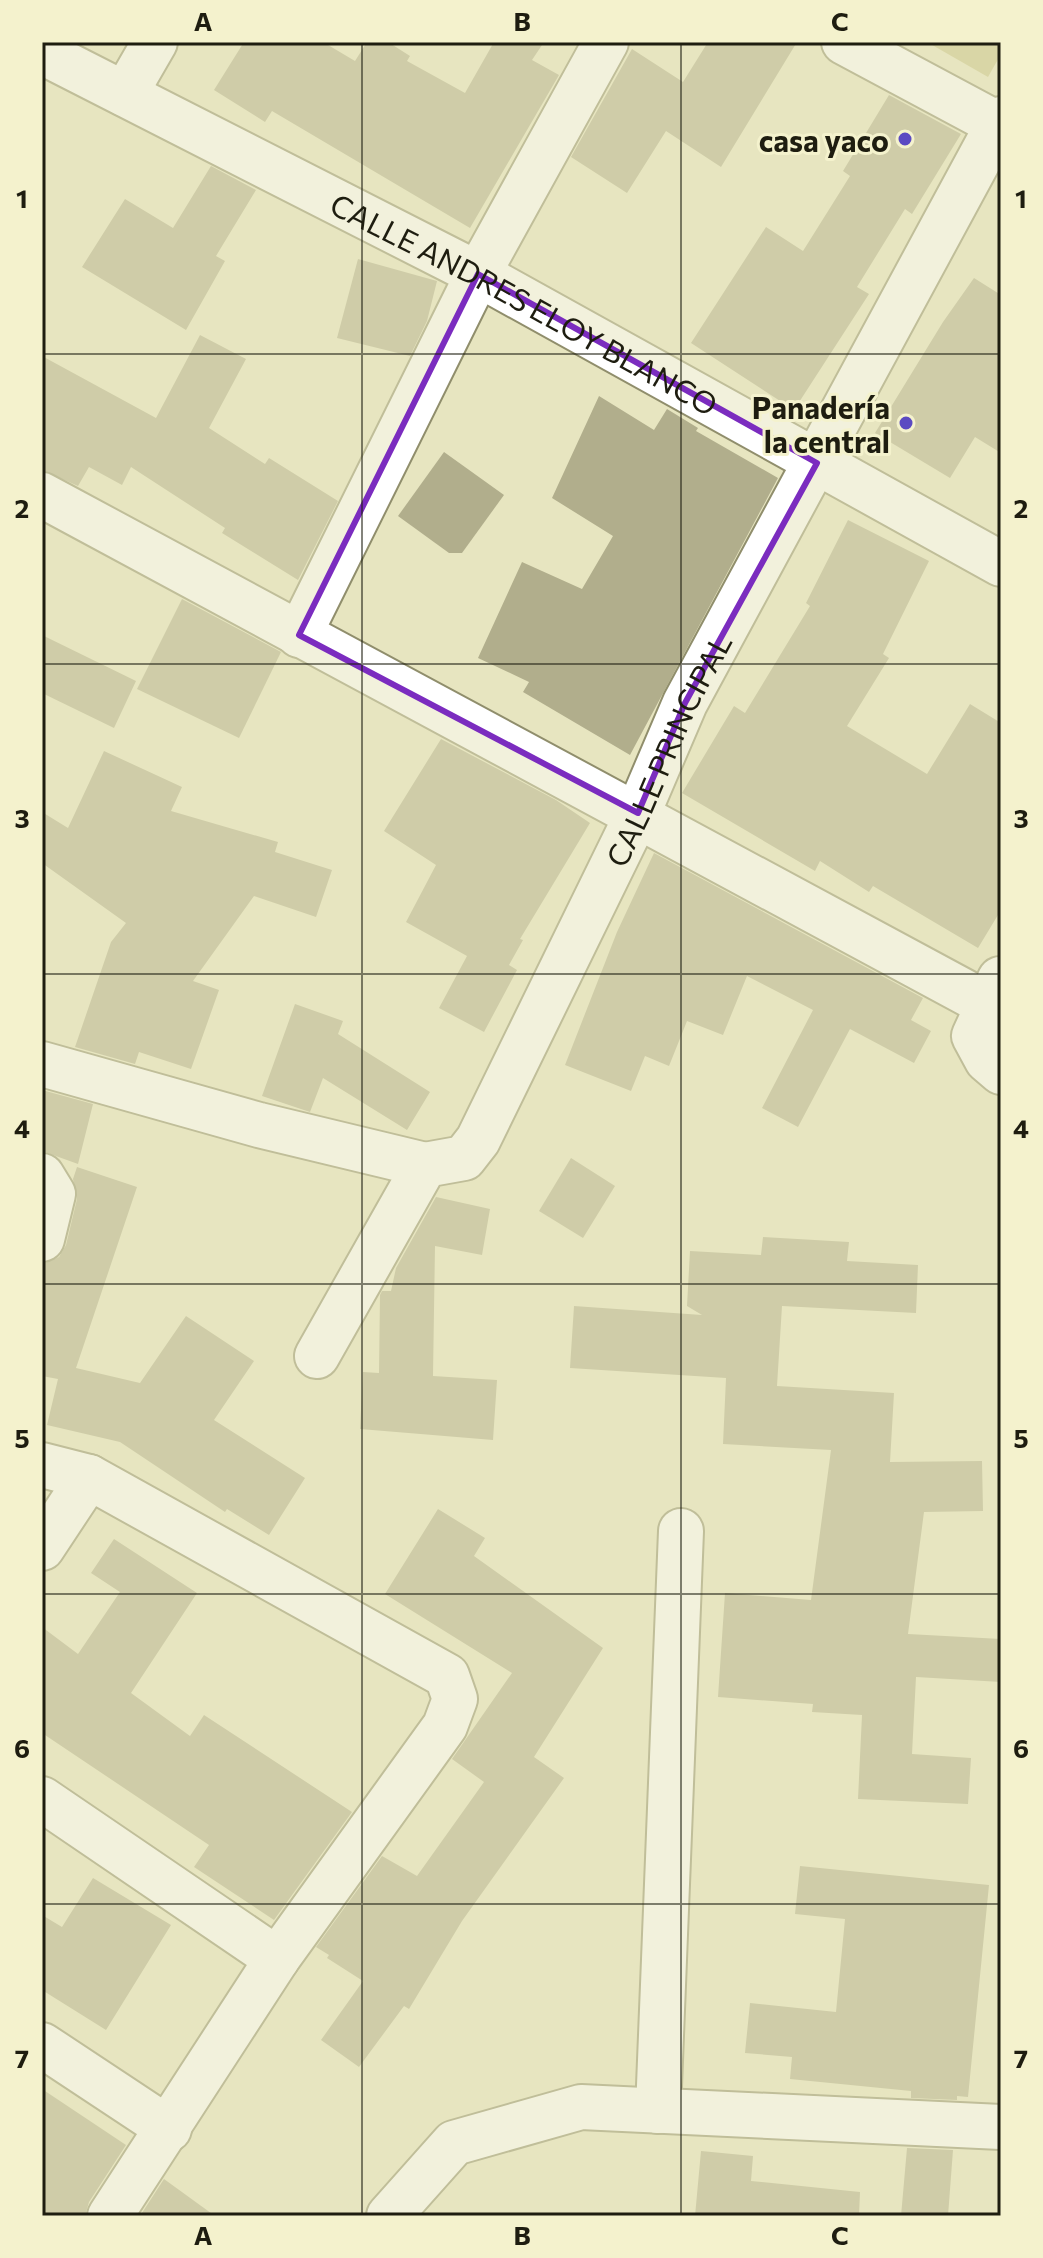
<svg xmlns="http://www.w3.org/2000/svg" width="1043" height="2258" viewBox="0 0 1043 2258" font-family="Commissioner,sans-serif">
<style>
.green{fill:#c8c387}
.building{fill:#b1ae8c}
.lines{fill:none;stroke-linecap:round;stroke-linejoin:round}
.street-casing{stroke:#908e6c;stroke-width:48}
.street{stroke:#fff;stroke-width:44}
.marked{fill:none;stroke:#7b2cbf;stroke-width:6;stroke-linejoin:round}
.grid{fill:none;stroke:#1e1d10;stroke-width:2;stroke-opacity:0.55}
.poi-dot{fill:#5b4ac2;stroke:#f4f2cd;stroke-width:3}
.labels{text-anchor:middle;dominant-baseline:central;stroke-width:6;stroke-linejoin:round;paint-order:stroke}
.poi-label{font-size:30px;font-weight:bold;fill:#1e1d10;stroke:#f4f2cd;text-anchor:end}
.street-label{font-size:30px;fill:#1e1d10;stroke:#f4f2cd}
.neatline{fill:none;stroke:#1e1d10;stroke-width:3}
.grid-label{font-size:26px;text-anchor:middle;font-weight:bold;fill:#1e1d10}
</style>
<rect width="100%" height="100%" fill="#e7e5c0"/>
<!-- green -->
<polygon class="green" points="927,42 1001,42 1001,54 988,77"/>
<!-- building -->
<g class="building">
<polygon points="244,42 323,42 355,61 367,42 388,42 410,56 407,61 465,93 494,42 544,42 532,60 559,75 470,228 272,111 265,122 214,90"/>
<polygon points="708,42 797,42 721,167 666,131 627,193 571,157 632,49 683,82"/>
<polygon points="889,95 961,134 912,214 905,209 857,287 869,294 794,410 691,343 766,227 803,251 850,176 843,171"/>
<polygon points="211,166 256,190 216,256 225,261 186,330 82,267 125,199 173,228"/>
<polygon points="358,259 437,281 427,321 410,356 337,338"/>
<polygon points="974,278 1001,295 1001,453 975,437 950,478 875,433 943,322"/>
<polygon points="200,335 246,359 209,428 265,464 269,458 338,501 298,580 222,533 225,528 131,467 122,485 89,467 78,486 42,470 42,356 156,418"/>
<polygon points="599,396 654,430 667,409 698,428 696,431 778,478 630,755 523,692 529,682 478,658 522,562 582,589 613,536 552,498"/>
<polygon points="444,452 504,495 462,553 449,553 398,516"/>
<polygon points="848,520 929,561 883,654 889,658 847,726 927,774 970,704 1001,723 1001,910 978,948 873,886 869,892 820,861 815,871 682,793 734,706 745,713 810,606 806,603"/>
<polygon points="182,599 281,652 239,738 137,689"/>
<polygon points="42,635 136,681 114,728 42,693"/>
<polygon points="441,739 556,800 590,823 520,939 523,940 509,965 517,970 484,1032 439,1008 467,956 406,922 436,865 384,831"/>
<polygon points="104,751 182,787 171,811 278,842 275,852 332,870 316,917 254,896 193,981 219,990 191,1069 139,1052 135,1064 75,1047 111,942 126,923 42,863 42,812 68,828"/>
<polygon points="654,853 923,998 911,1020 931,1031 914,1063 850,1029 798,1127 762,1108 813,1010 747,976 723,1035 687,1021 669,1066 645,1056 631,1091 565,1065 617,932"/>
<polygon points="295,1004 343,1021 338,1034 430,1092 407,1130 323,1078 310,1112 262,1096"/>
<polygon points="42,1090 93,1104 78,1164 42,1151"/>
<polygon points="571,1158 615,1186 583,1238 539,1211"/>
<polygon points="77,1167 137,1187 76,1368 140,1383 186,1316 254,1361 214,1420 305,1478 269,1535 227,1509 225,1512 120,1442 47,1425 58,1379 42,1376 42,1272 45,1263 59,1257 66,1245 77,1199 73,1179"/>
<polygon points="436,1197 490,1209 482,1255 435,1246 433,1376 497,1380 493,1440 360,1429 363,1372 379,1373 380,1295 382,1291 391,1291 396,1268"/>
<polygon points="763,1237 849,1242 847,1261 918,1265 916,1313 782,1306 777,1386 894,1393 890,1462 982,1461 983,1511 924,1512 908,1634 1001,1639 1001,1682 916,1677 912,1754 971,1758 968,1804 858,1799 862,1715 812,1712 813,1704 718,1697 725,1593 811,1600 831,1450 723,1444 726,1378 570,1368 574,1306 702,1315 687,1306 690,1251 761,1255"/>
<polygon points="438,1509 485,1538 474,1556 603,1648 534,1757 564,1778 462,1921 409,2009 404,2006 359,2067 321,2040 363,1981 327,1958 329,1955 316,1947 382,1856 417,1876 484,1782 452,1759 512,1673 385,1594"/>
<polygon points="114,1539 197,1593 131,1693 190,1736 204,1715 352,1812 274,1920 194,1867 209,1845 42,1733 42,1627 78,1654 120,1592 91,1573"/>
<polygon points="800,1866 989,1885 968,2097 957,2096 957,2100 911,2098 911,2091 790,2079 792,2057 745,2053 750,2003 836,2012 845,1919 795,1914"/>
<polygon points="93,1878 171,1925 106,2030 42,1990 42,1915 62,1927"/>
<polygon points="42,2089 126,2145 89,2202 85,2216 42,2216"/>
<polygon points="907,2148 953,2150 948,2216 901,2216"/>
<polygon points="701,2151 753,2156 751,2181 860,2192 859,2216 695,2216"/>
<polygon points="164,2179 215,2216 140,2216"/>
</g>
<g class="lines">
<!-- street casing -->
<g class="street-casing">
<g id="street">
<polyline points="844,42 1001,126"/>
<path id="s1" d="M42,52l436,222 523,290"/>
<polyline points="125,94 155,42"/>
<polyline points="42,495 987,1004"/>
<polyline points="299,635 478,274 606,42"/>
<polyline points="1000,979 974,1036 987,1060 1001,1072"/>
<polyline points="42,1064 259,1125 425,1165"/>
<polyline points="42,1176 53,1194 42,1239"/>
<path id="s2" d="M317,1356l108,-191 39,-7 14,-18 160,-327 47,-110 316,-584"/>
<polyline points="42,1465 89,1477 447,1676 455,1699 445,1726 277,1959 110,2216"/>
<polyline points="42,1548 89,1477"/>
<polyline points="42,1799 277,1959"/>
<polyline points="42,2045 169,2129"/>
<polyline points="658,2111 681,1531"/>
<polyline points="389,2216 454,2143 581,2107 1001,2127"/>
</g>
</g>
<!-- street -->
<use href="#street" class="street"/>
</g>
<!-- marked area -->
<path d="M0 0H1043V2258H0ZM478,274l339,189 -132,240 -47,110 -339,-178z" fill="#e7e5c0" fill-opacity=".55" fill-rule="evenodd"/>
<path class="marked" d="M478,274l339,189 -132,240 -47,110 -339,-178z"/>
<!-- grid -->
<path class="grid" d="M362,42v2174M681,42v2174M42,354h959M42,664h959M42,974h959M42,1284h959M42,1594h959M42,1904h959"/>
<!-- markers -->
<g class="poi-dot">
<circle cx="905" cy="139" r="8"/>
<circle cx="906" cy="423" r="8"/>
</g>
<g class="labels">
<!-- poi labels -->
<g class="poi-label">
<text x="889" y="139">casa yaco</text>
<text x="890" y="406">Panadería<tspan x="890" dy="34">la central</tspan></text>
</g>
<!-- street labels -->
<g class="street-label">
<text stroke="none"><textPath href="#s1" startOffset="544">CALLE ANDRES ELOY BLANCO</textPath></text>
<text stroke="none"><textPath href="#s2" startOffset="716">CALLE PRINCIPAL</textPath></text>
</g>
</g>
<!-- border -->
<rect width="1043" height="2258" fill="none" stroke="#f4f2cd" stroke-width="88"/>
<rect x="44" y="44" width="955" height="2170" class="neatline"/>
<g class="grid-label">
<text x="203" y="31">A</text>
<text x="522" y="31">B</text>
<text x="840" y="31">C</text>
<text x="22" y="208">1</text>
<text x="1021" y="208">1</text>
<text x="22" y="518">2</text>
<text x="1021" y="518">2</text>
<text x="22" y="828">3</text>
<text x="1021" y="828">3</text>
<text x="22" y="1138">4</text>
<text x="1021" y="1138">4</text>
<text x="22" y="1448">5</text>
<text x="1021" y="1448">5</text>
<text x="22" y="1758">6</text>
<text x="1021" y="1758">6</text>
<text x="22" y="2068">7</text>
<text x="1021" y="2068">7</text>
<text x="203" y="2245">A</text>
<text x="522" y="2245">B</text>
<text x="840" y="2245">C</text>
</g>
</svg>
